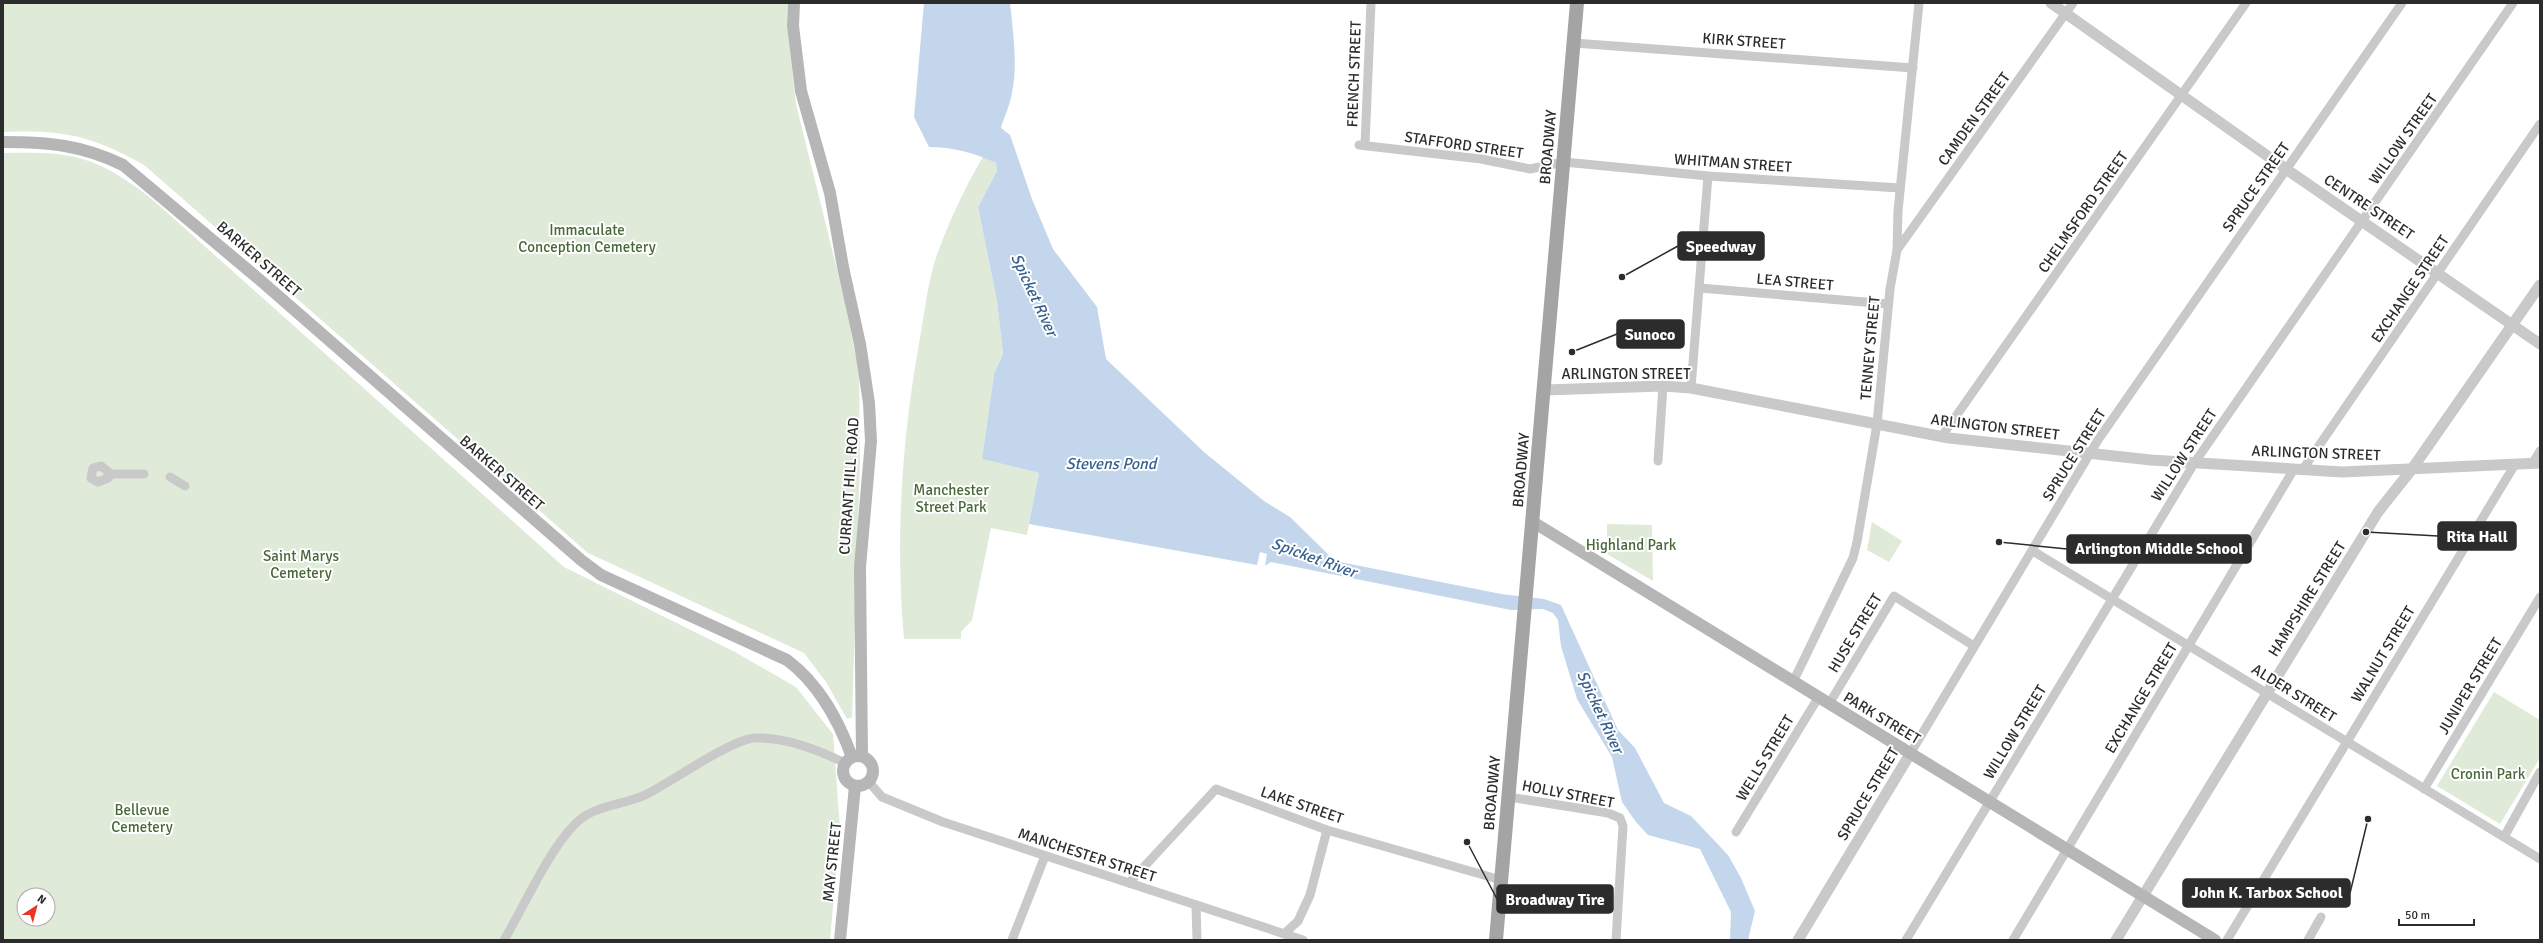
<svg xmlns="http://www.w3.org/2000/svg" width="2543" height="943" viewBox="0 0 2543 943" font-family="Signika,sans-serif">
<style>
.green{fill:#dfead8;fill-rule:evenodd}
.water{fill:#c3d6eb}
.lines{fill:none;stroke-linecap:round;stroke-linejoin:round}
.minor{stroke:#c9c9c9;stroke-width:9}
.tertiary{stroke:#c9c9c9;stroke-width:11}
.secondary{stroke:#b6b6b6;stroke-width:12}
.primary{stroke:#a4a4a4;stroke-width:14}
.labels{text-anchor:middle;dominant-baseline:central;stroke-width:4;stroke-linejoin:round;paint-order:stroke}
.street-label{font-size:15px;fill:#2c2c2c;stroke:#fff}
.park-label{font-size:15px;fill:#486838;stroke:#fff}
.water-label{font-size:16px;font-style:italic;fill:#386190;stroke:#fff}
.leader{fill:none;stroke:#2c2c2c;stroke-width:1.5}
.callout-dot{fill:#2c2c2c;stroke:#fff;stroke-width:1.5}
.callout{fill:#2c2c2c;stroke:#2c2c2c;stroke-width:1.5}
.callout-label{font-size:16px;text-anchor:middle;font-weight:bold;fill:#fff}
</style>
<rect width="100%" height="100%" fill="#fff"/>
<!-- green -->
<g class="green">
<path d="M3,3h785l-1,22 9,79 49,198 14,69 1,90 -8,256 -5,2 -21,-37 -22,-29 -216,-100 -444,-388c-54,-30 -80,-35 -141,-33z"/>
<path d="M3,153c72,-1 92,2 150,47l411,367 171,85 61,35 37,47 7,94 -10,112h-827zM24,895h24v24h-24z"/>
<path d="M983,157l13,6 1,8 -19,36 19,94 6,53 -9,20 -12,85 57,14 -12,62 -36,-7 -19,92 -11,12v7h-57c-9,-100 -2,-202 16,-301 5,-28 8,-59 18,-86 12,-33 27,-65 45,-95z"/>
<polygon points="1872,522 1902,541 1889,562 1867,550"/>
<polygon points="1607,524 1652,525 1653,581 1607,554"/>
<polygon points="2494,692 2540,720 2540,758 2500,824 2437,786"/>
</g>
<!-- water -->
<path class="water" d="M924,3h86c3,30 8,60 2,90 -2,12 -8,24 -11,35l9,7 22,64 21,50 44,58 9,52 98,93 60,49 26,16 45,44 166,33 43,5 17,6 57,125 17,18 29,55 27,13 37,39 13,23 14,33 -7,29h-18l1,-28 -31,-63 -52,-14 -12,-13 -14,-20 -10,-45 -35,-58 -16,-53 -3,-26 -5,-7 -10,-4 -32,1 -240,-48 -6,4 2,-12 -7,-2 -3,13 -228,-41 10,-51 -57,-14 12,-85 9,-20 -6,-53 -19,-94 19,-36 -1,-8c-21,-10 -44,-16 -67,-16l-15,-30z"/>
<g class="lines">
<!-- minor -->
<g class="minor">
<polyline points="1574,43 1913,68"/>
<polyline points="1359,145 1481,159 1530,169 1564,162 1708,176 1900,188"/>
<polyline points="1365,145 1371,3"/>
<polyline points="1897,250 2073,3"/>
<polyline points="1700,288 1888,304"/>
<polyline points="1691,388 1708,176"/>
<polyline points="1942,436 2246,3"/>
<polyline points="1658,461 1663,386"/>
<polyline points="2532,464 2540,451"/>
<polyline points="2303,469 2540,124"/>
<polyline points="111,474 108,478 98,482 91,478 93,468 101,466 111,474 144,474"/>
<polyline points="170,477 185,486"/>
<polyline points="2033,551 2540,859"/>
<polyline points="1793,682 1853,558 1857,542 1877,424 1890,289 1897,250 1898,211 1919,3"/>
<polyline points="1829,704 1894,596 1974,646"/>
<polyline points="1910,754 2098,440 2402,3"/>
<polyline points="869,782 882,797 943,822 1303,940"/>
<polyline points="2424,789 2540,597"/>
<polyline points="1509,797 1608,813 1620,818 1623,826 1616,940"/>
<polyline points="1736,832 1818,698"/>
<polyline points="2504,837 2540,772"/>
<polyline points="1129,883 1216,789 1327,830 1501,880"/>
<polyline points="1196,905 1197,940"/>
<polyline points="1284,934 1298,921 1310,895 1327,830"/>
<path d="M504,940c20,-33 49,-100 78,-122 18,-13 44,-14 63,-23 27,-13 84,-55 110,-57 31,-1 63,12 90,25"/>
<polyline points="1012,940 1045,856"/>
<polyline points="1906,940 2195,462 2513,3"/>
<polyline points="2013,940 2294,469"/>
<polyline points="2227,940 2514,466"/>
<polyline points="2308,940 2321,917"/>
</g>
<!-- tertiary -->
<g class="tertiary">
<polyline points="2051,3 2286,169 2540,344"/>
<polyline points="1545,390 1663,386 1691,388 1949,438 2151,460 2342,472 2540,463"/>
<polyline points="1798,940 1910,754"/>
<polyline points="2116,940 2378,512 2412,469 2540,285"/>
</g>
<!-- secondary -->
<g class="secondary">
<polyline points="794,3 793,26 801,91 830,193 843,267 860,344 869,403 871,441 860,567 862,756"/>
<path d="M3,142c46,0 79,3 120,23l137,115 321,280 20,15 186,85c32,24 51,59 65,97"/>
<polyline points="1533,522 2215,940"/>
<circle cx="858" cy="771" r="15"/>
<polyline points="840,940 855,786"/>
</g>
<!-- primary -->
<polyline class="primary" points="1496,940 1577,3"/>
</g>
<g class="labels">
<!-- street labels -->
<g class="street-label">
<text transform="translate(1744 41) rotate(4)">KIRK STREET</text>
<text transform="translate(1354 74) rotate(-88)">FRENCH STREET</text>
<text transform="translate(1974 119) rotate(-54)">CAMDEN STREET</text>
<text transform="translate(2403 139) rotate(-55)">WILLOW STREET</text>
<text transform="translate(1464 145) rotate(8)">STAFFORD STREET</text>
<text transform="translate(1548 147) rotate(-85)">BROADWAY</text>
<text transform="translate(1733 163) rotate(4)">WHITMAN STREET</text>
<text transform="translate(2256 187) rotate(-55)">SPRUCE STREET</text>
<text transform="translate(2369 207) rotate(34)">CENTRE STREET</text>
<text transform="translate(2083 212) rotate(-55)">CHELMSFORD STREET</text>
<text transform="translate(259 259) rotate(41)">BARKER STREET</text>
<text transform="translate(1795 282) rotate(5)">LEA STREET</text>
<text transform="translate(2410 289) rotate(-56)">EXCHANGE STREET</text>
<text transform="translate(1870 348) rotate(-85)">TENNEY STREET</text>
<text x="1626" y="374">ARLINGTON STREET</text>
<text transform="translate(1995 427) rotate(7)">ARLINGTON STREET</text>
<text transform="translate(2316 453) rotate(2)">ARLINGTON STREET</text>
<text transform="translate(2074 455) rotate(-58)">SPRUCE STREET</text>
<text transform="translate(2184 455) rotate(-57)">WILLOW STREET</text>
<text transform="translate(1521 470) rotate(-85)">BROADWAY</text>
<text transform="translate(502 473) rotate(41)">BARKER STREET</text>
<text transform="translate(849 486) rotate(-86)">CURRANT HILL ROAD</text>
<text transform="translate(2307 599) rotate(-58)">HAMPSHIRE STREET</text>
<text transform="translate(1855 633) rotate(-59)">HUSE STREET</text>
<text transform="translate(2383 654) rotate(-59)">WALNUT STREET</text>
<text transform="translate(2470 686) rotate(-59)">JUNIPER STREET</text>
<text transform="translate(2294 693) rotate(32)">ALDER STREET</text>
<text transform="translate(2141 698) rotate(-59)">EXCHANGE STREET</text>
<text transform="translate(1882 718) rotate(31)">PARK STREET</text>
<text transform="translate(2015 732) rotate(-59)">WILLOW STREET</text>
<text transform="translate(1765 758) rotate(-59)">WELLS STREET</text>
<text transform="translate(1492 793) rotate(-85)">BROADWAY</text>
<text transform="translate(1568 794) rotate(11)">HOLLY STREET</text>
<text transform="translate(1868 794) rotate(-59)">SPRUCE STREET</text>
<text transform="translate(1302 805) rotate(19)">LAKE STREET</text>
<text transform="translate(1087 855) rotate(18)">MANCHESTER STREET</text>
<text transform="translate(832 862) rotate(-84)">MAY STREET</text>
</g>
<!-- park labels -->
<g class="park-label">
<text x="587" y="230">Immaculate<tspan x="587" dy="17">Conception Cemetery</tspan></text>
<text x="951" y="490">Manchester<tspan x="951" dy="17">Street Park</tspan></text>
<text x="1631" y="545">Highland Park</text>
<text x="301" y="556">Saint Marys<tspan x="301" dy="17">Cemetery</tspan></text>
<text x="2488" y="774">Cronin Park</text>
<text x="142" y="810">Bellevue<tspan x="142" dy="17">Cemetery</tspan></text>
</g>
<!-- water labels -->
<g class="water-label">
<text transform="translate(1034 295) rotate(65)">Spicket River</text>
<text x="1111" y="464">Stevens Pond</text>
<text transform="translate(1314 558) rotate(20)">Spicket River</text>
<text transform="translate(1600 712) rotate(65)">Spicket River</text>
</g>
</g>
<!-- callouts -->
<path class="leader" d="M1622 277L1678 246M1572 352L1617 334M2366 532L2438 536M1999 542L2067 549M2368 819L2350 893M1467 842L1497 899"/>
<g class="callout-dot">
<circle cx="1622" cy="277" r="4"/>
<circle cx="1572" cy="352" r="4"/>
<circle cx="2366" cy="532" r="4"/>
<circle cx="1999" cy="542" r="4"/>
<circle cx="2368" cy="819" r="4"/>
<circle cx="1467" cy="842" r="4"/>
</g>
<g class="callout">
<rect x="1678" y="232" width="86" height="28" rx="4"/>
<rect x="1617" y="320" width="67" height="28" rx="4"/>
<rect x="2438" y="522" width="78" height="28" rx="4"/>
<rect x="2067" y="535" width="184" height="28" rx="4"/>
<rect x="2183" y="879" width="167" height="28" rx="4"/>
<rect x="1497" y="885" width="116" height="28" rx="4"/>
</g>
<g class="callout-label">
<text x="1721" y="252">Speedway</text>
<text x="1650" y="340">Sunoco</text>
<text x="2477" y="542">Rita Hall</text>
<text x="2159" y="554">Arlington Middle School</text>
<text x="2267" y="898">John K. Tarbox School</text>
<text x="1555" y="905">Broadway Tire</text>
</g>
<!-- border -->
<rect width="2543" height="943" fill="none" stroke="#2c2c2c" stroke-width="8"/>
<!-- north arrow -->
<g transform="translate(36 907) rotate(36)"><circle r="19" fill="#ffffff" stroke="#ababab"/>
<path d="M0-3L7 15L0 10L-7 15Z" fill="#eb3326"/>
<text y="-6" font-size="11" font-weight="bold" text-anchor="middle" fill="#2c2c2c">N</text>
</g>
<!-- scale -->
<path d="M2399 919v6h75v-6" fill="none" stroke="#2c2c2c" stroke-width="2"/>
<text x="2405" y="919" font-size="12" fill="#2c2c2c" stroke="#ffffff" stroke-width="3" paint-order="stroke">50 m</text>
</svg>
